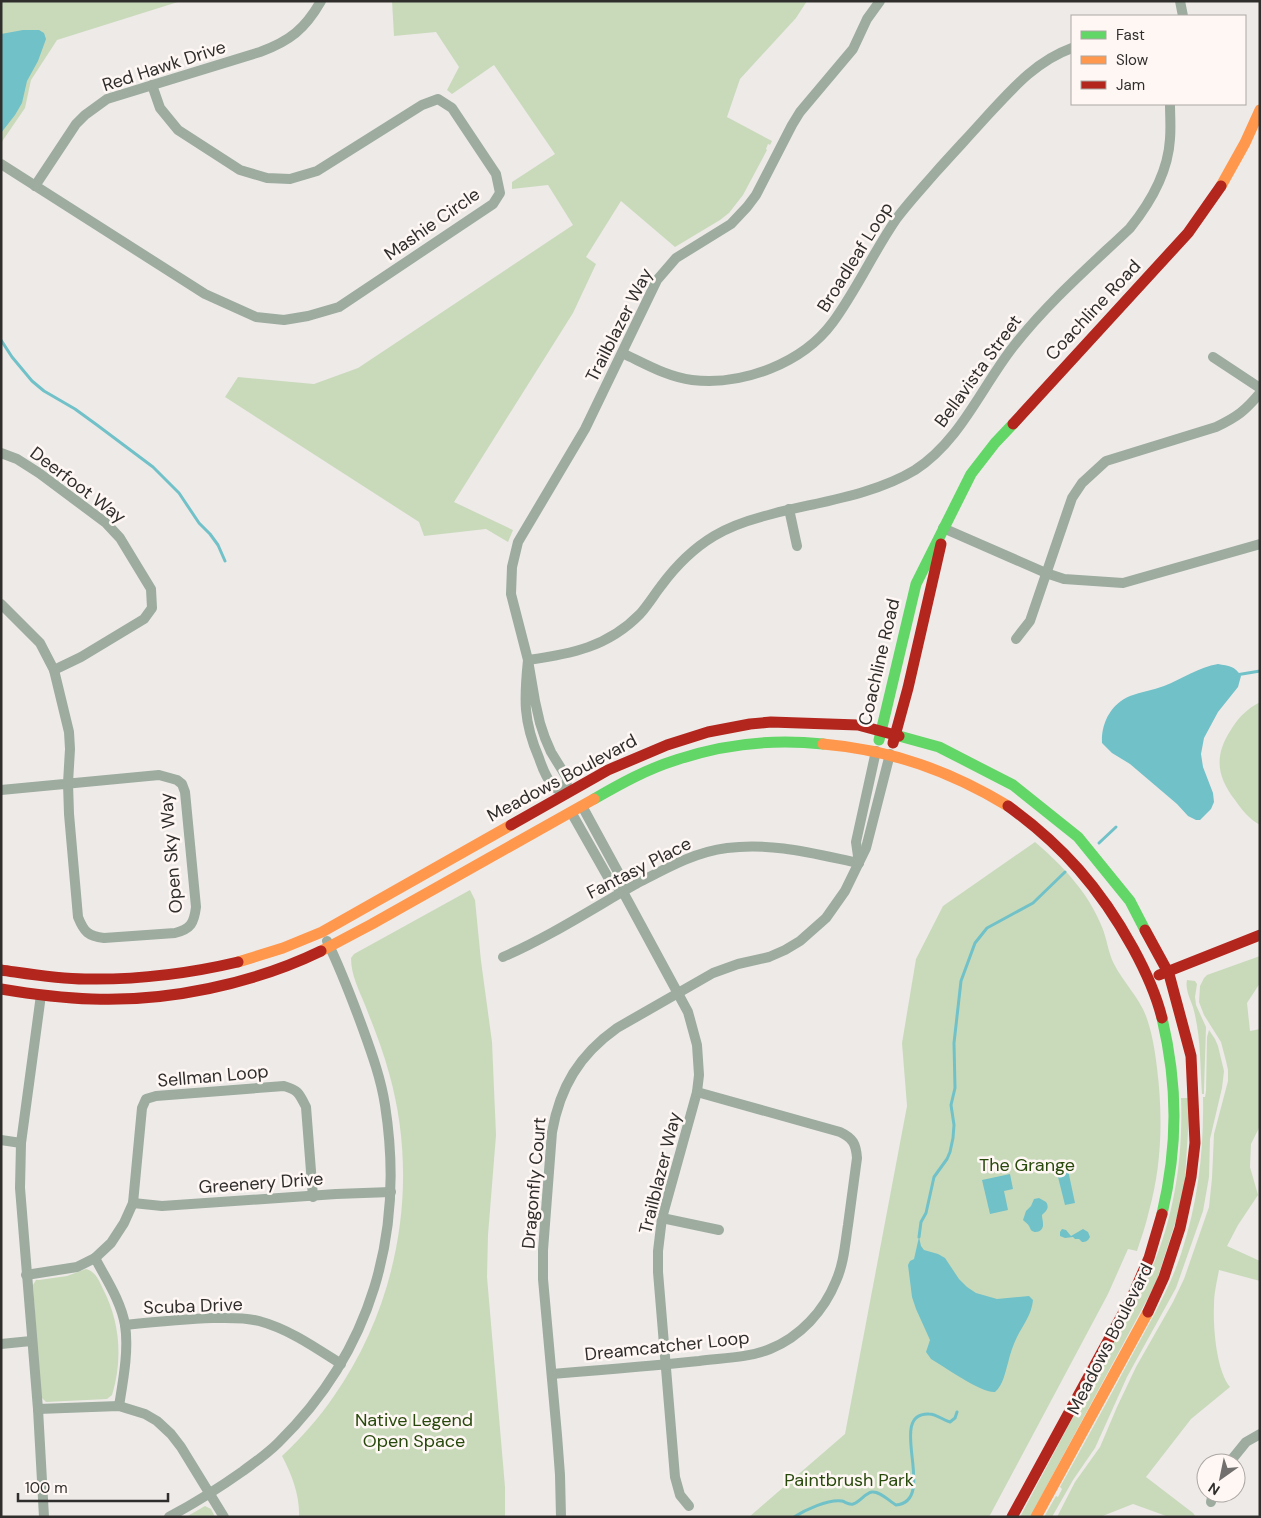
<svg xmlns="http://www.w3.org/2000/svg" width="1261" height="1518" viewBox="0 0 1261 1518" font-family="'DM Sans',sans-serif">
<style>
.green{fill:#c9dabb}
.water{fill:#71c1c8}
.lines{fill:none;stroke-linecap:round;stroke-linejoin:round}
.stream{stroke:#71c1c8;stroke-width:3}
.street{stroke:#9dac9f;stroke-width:10}
.fast{stroke:#63d668;stroke-width:11}
.slow{stroke:#ff974d;stroke-width:11}
.jam{stroke:#b3261e;stroke-width:11}
.labels{text-anchor:middle;dominant-baseline:central;stroke-width:5;stroke-linejoin:round;paint-order:stroke}
.street-label{font-size:18px;fill:#302e2d;stroke:#fef7f4}
.park-label{font-size:18px;fill:#28490c;stroke:#fef7f4}
</style>
<rect width="100%" height="100%" fill="#eeeae8"/>
<!-- green -->
<g class="green">
<polygon points="1,1 181,1 57,40 31,80 25,108 1,143"/>
<polygon points="392,1 807,1 796,18 740,79 727,117 772,141 770,145 768,144 766,149 767,150 743,195 729,213 720,220 675,247 621,201 586,257 596,264 573,313 454,502 513,530 508,542 486,529 424,536 419,522 225,397 238,377 314,384 358,368 573,225 548,185 512,189 512,182 555,154 494,65 452,94 447,90 459,67 436,32 394,36"/>
<path d="M1260,702v123c-11,-6 -18,-15 -25,-25 -19,-25 -21,-45 -3,-72 8,-12 15,-19 28,-26z"/>
<path d="M1035,842c28,24 53,50 67,85 5,12 6,25 12,37 8,16 26,35 32,52 6,16 9,35 11,52 6,47 5,97 -8,143 -3,14 -8,27 -12,40l-9,-2 -20,45 -119,223h-240l96,-83 62,-328 -5,-63 14,-84 27,-53z"/>
<path d="M470,890l5,10 6,61 11,81 4,93 -8,100 -1,42 18,210v30h-206c1,-21 -7,-42 -17,-61 19,-18 37,-38 52,-60 65,-93 86,-214 55,-323 -6,-23 -15,-45 -24,-68 -6,-15 -14,-30 -14,-47l3,-4z"/>
<path d="M1260,956v27l-13,20 3,28 10,-2v97l-9,18 -1,23 8,28 -20,30 -11,21 33,15v20l-41,-11c-2,11 -5,23 -5,35 -1,21 2,65 16,82l-39,32 -45,58 47,36 3,4h-27l-36,-13 -33,13h-43l18,-35 25,-35 17,-40 19,-40 37,-65 11,-23 25,-72 3,-29 2,-44 14,-53v-11l-2,-9 -5,-19 -17,-27 -5,-13 1,-16 4,-8 3,-3z"/>
<path d="M1187,980l8,1 2,3 -2,13 1,8 10,22 -2,63v4h-2c-2,-29 -1,-58 -9,-87 -3,-8 -8,-18 -6,-27z"/>
<path d="M1209,1030l6,9 3,7 6,25 -2,17 -12,51 -1,38 -6,34 -27,77 -49,89 -32,71 -22,32 -21,37h-8l12,-21 2,1 4,-8 -2,-2c24,-43 48,-87 71,-130 18,-33 38,-67 50,-103 17,-51 23,-103 22,-157h2l1,-6 1,-54z"/>
<path d="M1181,1098h9l-6,97 -28,88 -126,234h-10l132,-249c23,-55 31,-111 29,-170z"/>
<path d="M86,1269c9,2 13,11 17,20 17,33 20,70 9,106l-5,4 -61,3 -4,-4 -2,-6 -7,-107 3,-5h3l28,-4z"/>
<polygon points="205,1506 211,1509 215,1517 186,1517"/>
</g>
<!-- water -->
<g class="water">
<polygon points="23,30 39,30 44,33 46,39 38,61 27,81 22,103 15,115 1,133 1,34"/>
<path d="M1218,664c11,2 17,2 23,12l-3,11 -20,25 -14,26 -3,16 2,13 10,26 1,9 -3,7 -11,11h-4l-8,-4 -11,-12 -47,-40 -18,-11 -10,-10c-1,-20 9,-39 28,-47 11,-4 23,-6 34,-10 18,-7 35,-19 54,-22z"/>
<polygon points="1068,1170 1075,1203 1065,1205 1058,1177 1056,1176 1055,1172"/>
<polygon points="1010,1174 1013,1189 1004,1191 1008,1210 990,1214 982,1180"/>
<path d="M1039,1198l7,4c4,6 0,9 -4,13 0,3 1,6 1,9 1,6 -7,11 -12,6 -1,-1 -1,-3 -2,-4 -1,-2 -4,-4 -6,-6l3,-9 5,-5 3,-7z"/>
<path d="M1062,1229l4,1 5,6 12,-7 5,3 2,5c-2,4 -4,5 -8,5l-3,-3h-4l-2,-2 -8,1 -5,-2v-4z"/>
<path d="M919,1237l2,9 3,4 14,4 7,4 14,21 8,8 9,6 21,6 32,-3 4,4c-1,14 -10,25 -16,37 -4,8 -7,17 -9,26 -3,10 -5,22 -13,29 -14,1 -50,-25 -64,-33l-5,-7 4,-12 -14,-31 -4,-12 -4,-32 2,-4 4,-2z"/>
</g>
<g class="lines">
<!-- stream -->
<g class="stream">
<polyline points="1,340 12,357 32,381 44,391 75,409 97,425 153,467 179,493 199,523 210,534 218,545 225,561"/>
<polyline points="1236,675 1260,671"/>
<polyline points="1099,843 1116,827"/>
<polyline points="919,1237 921,1222 926,1213 934,1177 947,1159 950,1152 953,1138 954,1125 951,1105 955,1088 954,1043 961,981 975,943 987,928 1033,903 1065,872"/>
<path d="M794,1517c11,-7 34,-18 48,-16 4,1 6,4 11,3 7,-2 12,-11 19,-12 8,-1 17,9 24,13 43,-4 -11,-93 33,-91 8,0 13,6 21,8l5,-4 2,-6"/>
</g>
<!-- street -->
<g class="street">
<polyline points="1180,1 1183,16"/>
<polyline points="1,164 205,294 256,317 284,320 308,316 339,307 493,204 500,193 496,174 452,108 438,99 422,105 317,171 290,179 267,178 240,170 178,130 160,108 152,85"/>
<path d="M35,186l41,-62 9,-9 22,-16 153,-47c30,-11 45,-23 61,-51"/>
<path d="M622,353c22,10 45,24 70,27 51,6 111,-17 141,-58 24,-33 41,-71 64,-104 12,-16 26,-31 39,-46 17,-19 34,-37 51,-56 25,-27 49,-55 85,-68"/>
<polyline points="1213,357 1260,388"/>
<polyline points="1,453 17,459 39,473 106,523 120,538 151,589 152,608 144,619 81,657 54,670"/>
<polyline points="789,509 797,546"/>
<polyline points="943,528 1046,573 1064,579 1123,583 1260,544"/>
<path d="M1,604l39,39 14,27 15,62 1,17 -2,34 1,31 9,103c6,15 10,19 26,21l71,-5c16,-4 19,-10 21,-26l-11,-115 -3,-8 -5,-4 -18,-5 -158,15"/>
<path d="M1016,639l14,-18 42,-123 10,-15 24,-22 110,-34c21,-10 29,-16 44,-34"/>
<path d="M528,660c-4,39 -5,61 11,98 3,9 8,21 14,28 3,3 9,6 13,8l1,-16 -16,-26 -6,-14 -5,-15 -5,-22 -7,-41 -17,-66 1,-27 6,-25 67,-113 72,-149 19,-22 55,-34 16,-17 9,-12 36,-70 8,-13 53,-63 14,-30 13,-18"/>
<path d="M528,660c43,-6 80,-13 112,-46 8,-9 14,-19 21,-28 14,-19 33,-38 53,-50 18,-11 38,-17 58,-22 46,-12 102,-19 143,-44 45,-29 66,-82 98,-123 34,-44 77,-81 117,-119 21,-26 38,-55 40,-89 1,-12 0,-24 0,-35"/>
<polyline points="582,806 618,872 623,892 688,1012 697,1045 699,1075 697,1092 662,1218 658,1251 658,1272 675,1477 680,1495 689,1506"/>
<polyline points="571,812 609,879 623,892"/>
<polyline points="859,863 856,842 876,751"/>
<path d="M503,957c46,-20 89,-48 133,-73 29,-15 58,-32 91,-36 45,-6 88,6 132,15"/>
<polyline points="41,995 21,1143 20,1188 38,1409 44,1517"/>
<polyline points="1,1140 21,1143"/>
<polyline points="133,1203 162,1206 336,1194 391,1192"/>
<polyline points="662,1218 719,1230"/>
<path d="M95,1258c11,21 26,43 30,67 4,25 -2,56 -6,81"/>
<path d="M26,1275l51,-8 18,-9 16,-15 13,-20 9,-20 9,-95 4,-9 10,-3 128,-10c14,4 15,7 22,21l7,90"/>
<path d="M125,1325c29,-3 59,-6 88,-7 16,0 31,-1 46,3 30,8 57,27 82,43"/>
<polyline points="1,1344 31,1341"/>
<path d="M552,1374c49,-4 98,-8 147,-13 23,-3 49,-3 71,-12 30,-12 54,-38 66,-68 8,-18 9,-37 12,-56 3,-22 6,-45 9,-67 -1,-14 -4,-20 -17,-26l-143,-40"/>
<polyline points="38,1409 119,1406 145,1414 157,1421 171,1434 181,1447 224,1517"/>
<polyline points="1229,1463 1246,1442 1260,1434"/>
<polyline points="1211,1502 1213,1493"/>
<path d="M169,1517c26,-14 50,-29 74,-46 12,-9 24,-17 35,-28 94,-92 127,-210 107,-338 -4,-26 -13,-51 -22,-76 -11,-30 -22,-59 -36,-88"/>
<path d="M561,1517l-1,-42 -3,-40 -14,-156v-29l9,-118c8,-45 27,-77 65,-104l96,-55 25,-9 31,-7 16,-7 15,-9 26,-23 19,-27 21,-43 24,-94"/>
</g>
<!-- fast -->
<g class="fast">
<polyline points="899,736 939,747 1013,785 1078,837 1130,901 1145,930"/>
<polyline points="879,740 916,584 971,474 995,443 1013,424"/>
<path d="M594,799c26,-15 53,-30 82,-39 47,-16 99,-21 147,-16"/>
<path d="M1162,1018c16,68 16,127 0,196"/>
</g>
<!-- slow -->
<g class="slow">
<polyline points="1221,186 1245,143 1260,110"/>
<path d="M823,744c69,6 127,27 185,62"/>
<polyline points="321,951 372,924 594,799"/>
<polyline points="238,962 283,948 322,932 511,825"/>
<polyline points="1036,1517 1148,1312"/>
</g>
<!-- jam -->
<g class="jam">
<polyline points="1013,424 1188,233 1221,186"/>
<polyline points="893,743 908,688 941,544"/>
<path d="M1008,806c55,40 92,82 125,142 12,22 23,46 29,70"/>
<polyline points="511,825 608,770 667,745 708,732 750,724 771,722 858,725 899,736"/>
<polyline points="1145,930 1169,974 1191,1056 1195,1143 1191,1177 1180,1228 1164,1277 1148,1312"/>
<path d="M1,970c28,4 56,9 84,9 52,1 102,-5 153,-17"/>
<polyline points="1159,975 1260,935"/>
<path d="M1,989c30,5 60,9 91,10 75,3 161,-15 229,-48"/>
<polyline points="1012,1517 1132,1297 1149,1258 1162,1214"/>
</g>
</g>
<g class="labels">
<!-- street labels -->
<g class="street-label">
<text transform="translate(164 66) rotate(-18)">Red Hawk Drive</text>
<text transform="translate(432 224) rotate(-35)">Mashie Circle</text>
<text transform="translate(855 257) rotate(-58)">Broadleaf Loop</text>
<text transform="translate(1093 310) rotate(-47)">Coachline Road</text>
<text transform="translate(619 325) rotate(-63)">Trailblazer Way</text>
<text transform="translate(978 371) rotate(-54)">Bellavista Street</text>
<text transform="translate(78 485) rotate(37)">Deerfoot Way</text>
<text transform="translate(879 662) rotate(-77)">Coachline Road</text>
<text transform="translate(562 778) rotate(-28)">Meadows Boulevard</text>
<text transform="translate(171 853) rotate(-95)">Open Sky Way</text>
<text transform="translate(639 868) rotate(-27)">Fantasy Place</text>
<text transform="translate(213 1076) rotate(-5)">Sellman Loop</text>
<text transform="translate(660 1173) rotate(-76)">Trailblazer Way</text>
<text transform="translate(261 1183) rotate(-4)">Greenery Drive</text>
<text transform="translate(534 1183) rotate(-85)">Dragonfly Court</text>
<text transform="translate(193 1306) rotate(-2)">Scuba Drive</text>
<text transform="translate(1110 1339) rotate(-63)">Meadows Boulevard</text>
<text transform="translate(667 1346) rotate(-6)">Dreamcatcher Loop</text>
</g>
<!-- park labels -->
<g class="park-label">
<text x="1027" y="1165">The Grange</text>
<text x="414" y="1420">Native Legend<tspan x="414" dy="21">Open Space</tspan></text>
<text x="849" y="1480">Paintbrush Park</text>
</g>
</g>
<!-- border -->
<rect width="1261" height="1518" fill="none" stroke="#302e2d" stroke-width="5"/>
<!-- legend -->
<rect x="1071" y="15" width="175" height="90" fill="#fef7f4" stroke="#aca7a4"/>
<rect x="1081" y="31" width="25" height="8" fill="#63d668" stroke="#aca7a4"/>
<text x="1116" y="40" font-size="15" fill="#302e2d">Fast</text>
<rect x="1081" y="56" width="25" height="8" fill="#ff974d" stroke="#aca7a4"/>
<text x="1116" y="65" font-size="15" fill="#302e2d">Slow</text>
<rect x="1081" y="81" width="25" height="8" fill="#b3261e" stroke="#aca7a4"/>
<text x="1116" y="90" font-size="15" fill="#302e2d">Jam</text>
<!-- north arrow -->
<g transform="translate(1221 1478) rotate(213)"><circle r="24" fill="#fef7f4" stroke="#aca7a4"/>
<path d="M0-4L9 19L0 12L-9 19Z" fill="#72706e"/>
<text y="-8" font-size="14" font-weight="bold" text-anchor="middle" fill="#302e2d">N</text>
</g>
<!-- scale -->
<path d="M18 1493v8h150v-8" fill="none" stroke="#302e2d" stroke-width="2.5"/>
<text x="25" y="1493" font-size="15" fill="#302e2d" stroke="#fef7f4" stroke-width="4" paint-order="stroke">100 m</text>
</svg>
